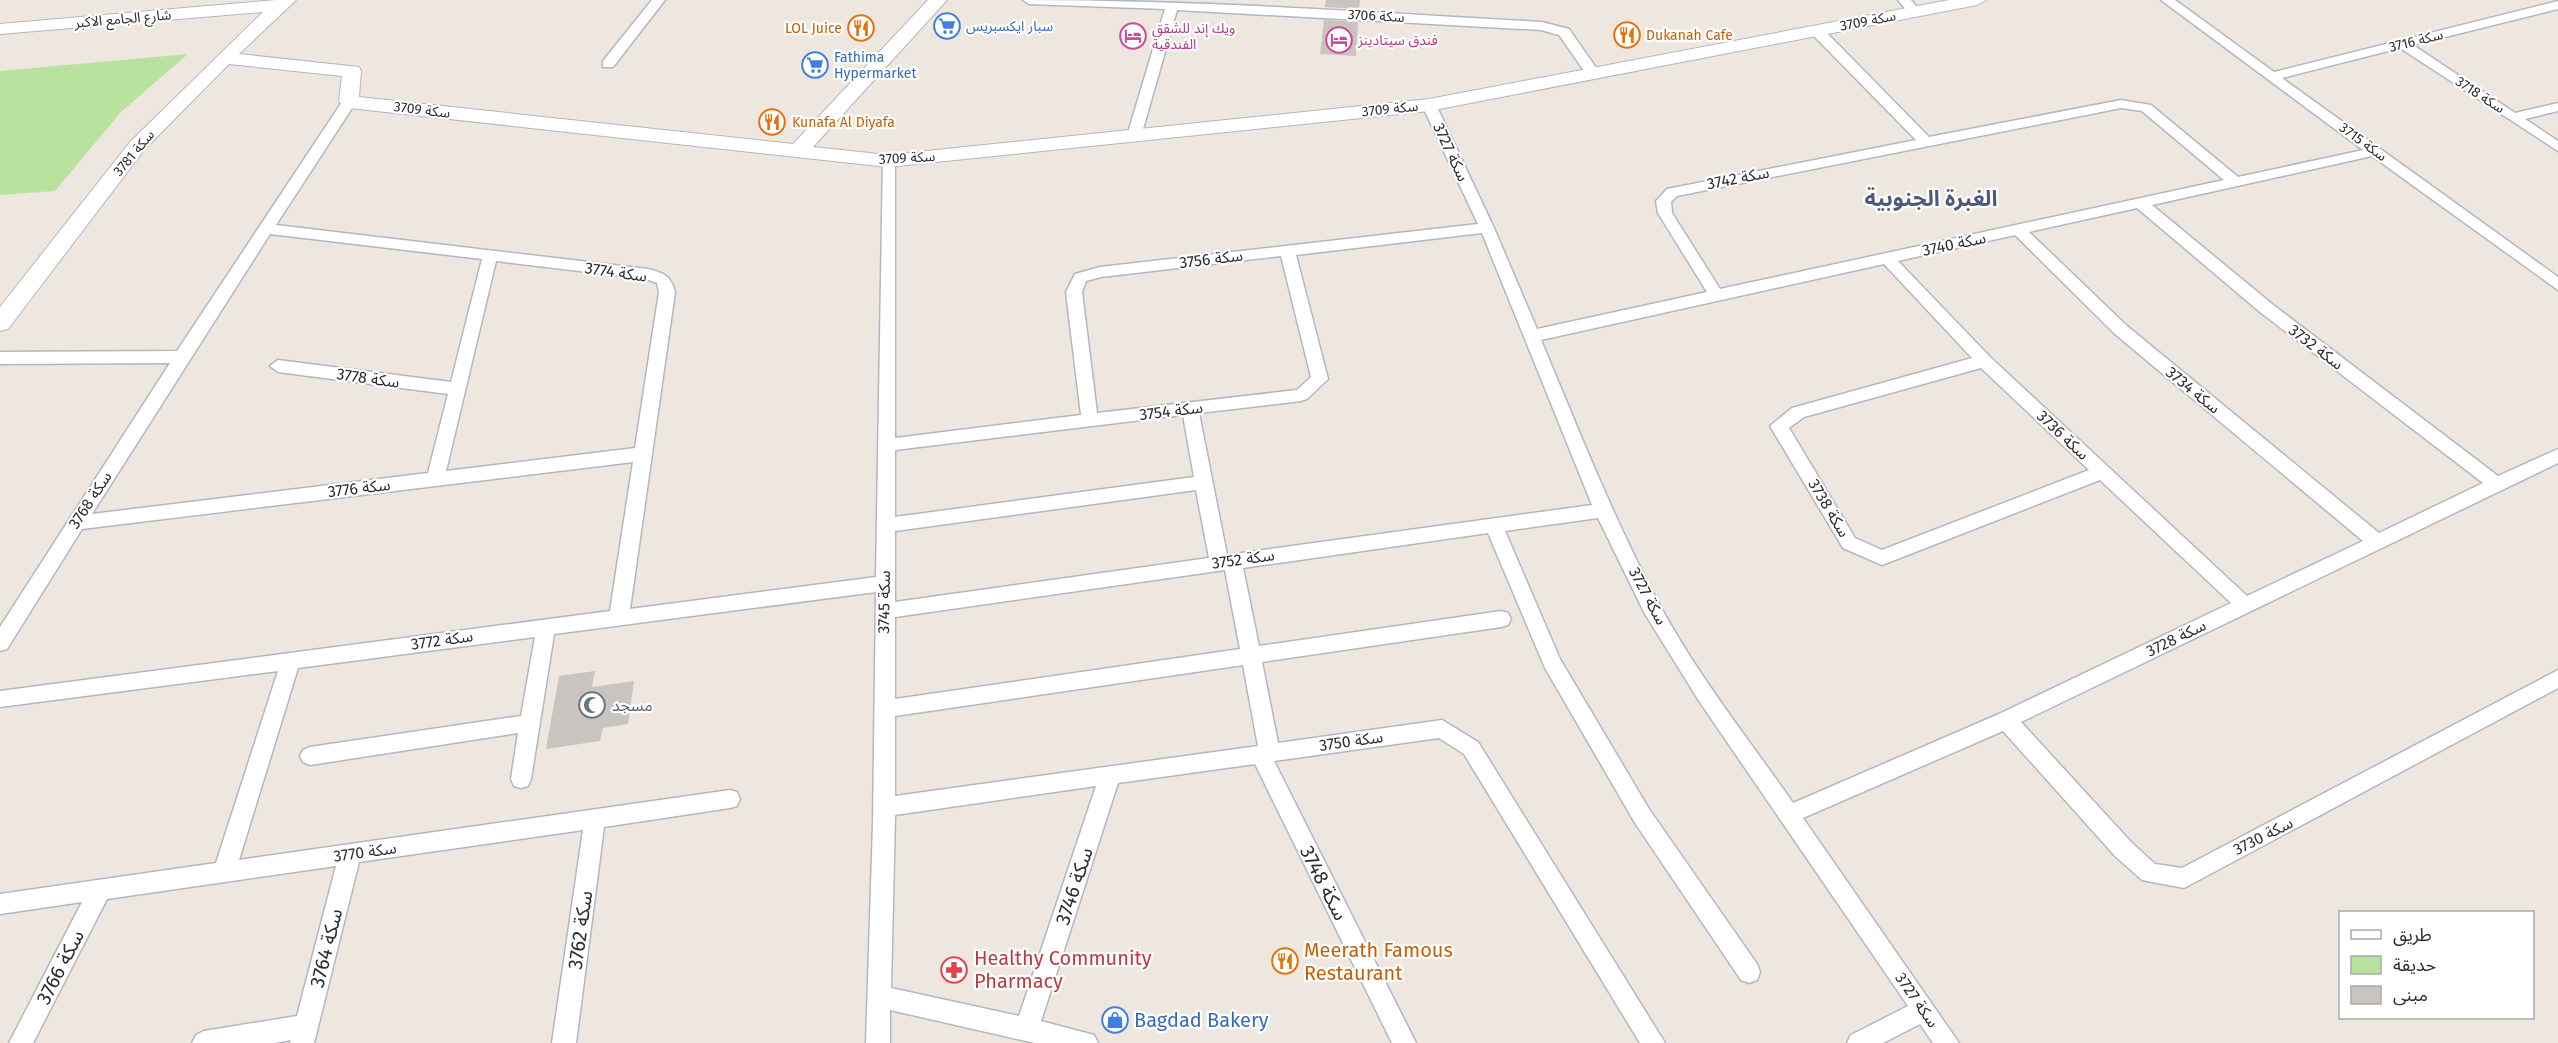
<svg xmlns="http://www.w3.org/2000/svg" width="2558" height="1043" viewBox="0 0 2558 1043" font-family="'Fira Sans','Noto Sans Arabic',sans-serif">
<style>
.green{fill:#bae29f}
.building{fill:#c9c4bf}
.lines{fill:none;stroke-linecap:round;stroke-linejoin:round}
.street-casing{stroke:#b3b7bf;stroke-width:3}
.secondary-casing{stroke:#b3b7bf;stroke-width:2}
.street{fill:#fff;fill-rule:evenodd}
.secondary{fill:#fff;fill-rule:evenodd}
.labels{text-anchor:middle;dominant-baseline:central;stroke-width:4.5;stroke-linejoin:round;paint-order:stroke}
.far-street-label{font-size:14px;fill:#2d2d2d;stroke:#fff}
.far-shop-label{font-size:14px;fill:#366cbe;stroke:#fff;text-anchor:start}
.far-food-label{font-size:14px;fill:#c56008;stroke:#fff;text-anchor:start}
.far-hotel-label{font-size:14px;fill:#b23c85;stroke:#fff;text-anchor:start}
.street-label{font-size:16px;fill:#2d2d2d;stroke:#fff}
.worship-label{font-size:16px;fill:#5b616d;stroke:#fff;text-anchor:start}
.near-street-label{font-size:20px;fill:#2d2d2d;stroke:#fff}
.near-food-label{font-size:20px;fill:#c56008;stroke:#fff;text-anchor:start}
.near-health-label{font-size:20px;fill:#be3a42;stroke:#fff;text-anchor:start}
.near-shop-label{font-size:20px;fill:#366cbe;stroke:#fff;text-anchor:start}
.district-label{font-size:22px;font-weight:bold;fill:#4e597d;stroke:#fff}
</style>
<rect width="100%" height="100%" fill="#eee7e0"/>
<!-- green -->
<polygon class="green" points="188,54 121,112 55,191 0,195 0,71"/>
<!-- building -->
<g class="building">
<polygon points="1326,0 1360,0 1359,9 1325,7"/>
<polygon points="1324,20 1358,22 1356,56 1320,54"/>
<polygon points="595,671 592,687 634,681 628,724 603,728 600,741 546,749 559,676"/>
</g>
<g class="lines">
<!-- street casing -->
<g class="street-casing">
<g id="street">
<polygon points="652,0 665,0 613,67 603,67 603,61"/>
<path d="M1023,0c173,0 346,12 519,22l27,7 30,43 -7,4 -5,-1 -28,-40 -18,-5 -364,-20 -36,126 -7,4 -7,-4 38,-127 -136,-5z"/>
<polygon points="1898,0 1911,0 1921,12 1915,16 1910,15"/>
<path d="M2161,0h14l99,72 284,-71v8l-145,36 102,68 43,-10v8l-33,8 33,22v10l-158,-103 -118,30 276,199v13l-186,-134 -220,49 120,99 226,172 60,-27v14l-537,259 110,120 24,22 27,4 376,-198v18l-374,200 -42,-8 -27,-24 -112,-125 -200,87 156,225h-26l-13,-19 -37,19h-36l4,-8 57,-29 -209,-305 -54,-87 -47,-96 -93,13 55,128 89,150 108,155 3,8 -3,8 -8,3 -8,-3 -106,-157 -90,-155 -57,-135 -245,35 16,78 242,-35 7,2 3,6 -3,6 -7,2 -239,35 16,81 164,-23 36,22 187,301h-25l-176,-289 -25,-16 -165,23 142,282h-24l-137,-279 -137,19 -77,238 53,14 4,8h-63l-145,-33v33h-24l7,-220 3,-231 -322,42 -23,145 -3,7 -7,2 -7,-2 -3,-7 7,-46 -208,32 -7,-3 -3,-6 3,-6 7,-3 211,-31 14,-79 -237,31 -59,192 491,-70 7,2 3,7 -3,7 -7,2 -126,19 -28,216h-24l31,-213 -224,32 -45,181h-24l1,-3 -17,3h-82l4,-8 8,-4 93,-15 39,-150 -229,33 -74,144h-24l73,-141 -82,12v-20l216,-31 62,-192 -278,36v-16l610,-80 23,-149 -551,67 -75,120 -7,2v-24l170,-264 -170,1v-12l177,-1 167,-252 5,-1 7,4 -80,123 372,44c16,4 23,7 27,23l-45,317 246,-32 7,-419 5,-1 7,4v277l186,-23 -15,-123 9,-18 25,-7 378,-43 -56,-119 7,-4 7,4 58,123 43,101 170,-37 -49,-79 -2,-12 11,-12 249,-49 -104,-106v-6h10l107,109 192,-37 30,5 87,72 125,-27zM2121,108l21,3 82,69 -504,109 -48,-76 -1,-11 6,-6zM2137,208l123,104 223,171 -104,50 -252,-207 -98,-94zM1482,233l110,272 -365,50 -28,-142 102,-12 6,-2 21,-20 -32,-124zM270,234l212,25 -31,123 -173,-22 -8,6 8,6 170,22 -20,79 -336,41zM2015,235l100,99 248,207 -116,55 -257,-239 -92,-96zM1281,256l30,121 -14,13 -200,23 -15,-121 4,-11 15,-4zM496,261l150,18 11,4 2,9 -24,156 -189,23zM1884,264l88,94 -180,50 -22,18 73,122 39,17 218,-85 131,123 -232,111 -206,89c-46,-66 -97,-130 -135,-201 -45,-84 -80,-174 -117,-262zM1981,368l108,102 -207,80 -27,-12 -66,-110 15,-11zM1183,415l11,62 -299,40v-67zM1196,490l13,68 -314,44v-71zM1225,570l15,79 -345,50v-82zM1243,665l15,81 -363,50v-80zM1096,786l-77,230 -128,-28 4,-173z"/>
</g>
</g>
<!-- secondary casing -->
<g class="secondary-casing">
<polygon id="secondary" points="276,0 296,0 239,54 359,67 361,71 359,97 793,144 928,0 947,0 813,147 888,155 1429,99 1949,0 1986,0 1977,5 1429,111 888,167 349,108 339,102 342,76 229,64 144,150 8,329 0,331 0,307 130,142 263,12 0,34 0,24"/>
</g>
<!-- street -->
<use href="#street" class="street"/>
<!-- secondary -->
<use href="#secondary" class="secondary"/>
</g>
<!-- icons -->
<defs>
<g id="supermarket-ring" transform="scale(1.35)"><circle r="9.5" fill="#fff" stroke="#3f7fe0" stroke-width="1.5"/><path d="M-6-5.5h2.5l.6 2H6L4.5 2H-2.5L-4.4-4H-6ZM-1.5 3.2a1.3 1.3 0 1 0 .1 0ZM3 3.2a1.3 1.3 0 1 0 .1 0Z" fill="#3f7fe0"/></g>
<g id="restaurant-ring" transform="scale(1.35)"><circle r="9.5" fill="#fff" stroke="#e8710a" stroke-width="1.5"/><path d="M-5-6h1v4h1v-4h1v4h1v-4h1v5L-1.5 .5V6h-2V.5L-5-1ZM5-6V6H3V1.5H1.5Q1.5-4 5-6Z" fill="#e8710a"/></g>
<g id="hotel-ring" transform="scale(1.35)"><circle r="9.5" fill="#fff" stroke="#d1479c" stroke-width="1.5"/><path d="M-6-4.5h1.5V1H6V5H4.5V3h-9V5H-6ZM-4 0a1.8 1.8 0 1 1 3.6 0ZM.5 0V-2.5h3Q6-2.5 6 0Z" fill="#d1479c"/></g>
<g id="mosque-ring" transform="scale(1.35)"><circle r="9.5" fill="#fff" stroke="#6b7280" stroke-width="1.5"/><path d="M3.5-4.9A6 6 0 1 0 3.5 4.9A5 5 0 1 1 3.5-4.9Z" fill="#6b7280"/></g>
<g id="pharmacy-ring" transform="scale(1.35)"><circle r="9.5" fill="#fff" stroke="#e0444e" stroke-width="1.5"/><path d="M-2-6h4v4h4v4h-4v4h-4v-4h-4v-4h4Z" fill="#e0444e"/></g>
<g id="shop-ring" transform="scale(1.35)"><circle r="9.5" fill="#fff" stroke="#3f7fe0" stroke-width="1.5"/><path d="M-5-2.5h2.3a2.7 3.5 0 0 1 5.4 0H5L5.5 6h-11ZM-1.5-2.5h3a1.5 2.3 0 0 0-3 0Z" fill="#3f7fe0"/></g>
</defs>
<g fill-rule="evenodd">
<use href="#supermarket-ring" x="947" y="26"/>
<use href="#restaurant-ring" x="861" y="28"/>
<use href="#restaurant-ring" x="1627" y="35"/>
<use href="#hotel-ring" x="1133" y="36"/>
<use href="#hotel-ring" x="1339" y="40"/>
<use href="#supermarket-ring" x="815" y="65"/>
<use href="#restaurant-ring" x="772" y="122"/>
<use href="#mosque-ring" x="592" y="705"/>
<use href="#restaurant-ring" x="1285" y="961"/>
<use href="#pharmacy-ring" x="954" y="970"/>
<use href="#shop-ring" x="1115" y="1020"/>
</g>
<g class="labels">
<!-- far-street labels -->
<g class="far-street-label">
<text transform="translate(1376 16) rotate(3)">سكة 3706</text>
<text transform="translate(123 19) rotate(-5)">شارع الجامع الاكبر</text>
<text transform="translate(1868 21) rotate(-11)">سكة 3709</text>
<text transform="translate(2416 41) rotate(-14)">سكة 3716</text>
<text transform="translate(2480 95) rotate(33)">سكة 3718</text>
<text transform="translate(1390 109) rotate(-6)">سكة 3709</text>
<text transform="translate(422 110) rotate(7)">سكة 3709</text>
<text transform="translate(2363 142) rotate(36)">سكة 3715</text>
<text transform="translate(134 153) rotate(-50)">سكة 3781</text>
<text transform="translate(907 158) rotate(-3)">سكة 3709</text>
</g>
<!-- far-shop labels -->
<g class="far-shop-label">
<text x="966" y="26">سبار ايكسبريس</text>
<text x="834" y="57">Fathima<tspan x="834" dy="16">Hypermarket</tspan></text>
</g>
<!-- far-food labels -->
<g class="far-food-label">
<text x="842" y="28" text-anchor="end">LOL Juice</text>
<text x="1646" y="35">Dukanah Cafe</text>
<text x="792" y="122">Kunafa Al Diyafa</text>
</g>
<!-- far-hotel labels -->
<g class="far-hotel-label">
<text x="1152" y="28">ويك إند للشقق<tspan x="1152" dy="16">الفندقية</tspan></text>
<text x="1358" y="40">فندق سيتادينز</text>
</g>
<!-- street labels -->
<g class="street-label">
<text transform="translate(1451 152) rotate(65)">سكة 3727</text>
<text transform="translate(1738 178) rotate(-11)">سكة 3742</text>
<text transform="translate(1954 244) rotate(-12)">سكة 3740</text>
<text transform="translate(1211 259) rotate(-7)">سكة 3756</text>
<text transform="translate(616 272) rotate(8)">سكة 3774</text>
<text transform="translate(2316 347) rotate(37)">سكة 3732</text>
<text transform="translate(368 378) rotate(8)">سكة 3778</text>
<text transform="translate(2193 390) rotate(39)">سكة 3734</text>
<text transform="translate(1171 411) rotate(-7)">سكة 3754</text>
<text transform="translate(2063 435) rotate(43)">سكة 3736</text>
<text transform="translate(359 488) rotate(-7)">سكة 3776</text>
<text transform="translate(90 500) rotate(-57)">سكة 3768</text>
<text transform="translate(1829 508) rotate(59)">سكة 3738</text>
<text transform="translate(1243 559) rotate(-8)">سكة 3752</text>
<text transform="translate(1648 596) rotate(62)">سكة 3727</text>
<text transform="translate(884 602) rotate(-89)">سكة 3745</text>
<text transform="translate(2176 638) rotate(-26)">سكة 3728</text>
<text transform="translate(442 640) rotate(-8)">سكة 3772</text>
<text transform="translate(1351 741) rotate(-8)">سكة 3750</text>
<text transform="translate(2263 836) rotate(-27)">سكة 3730</text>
<text transform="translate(365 852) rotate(-8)">سكة 3770</text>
<text transform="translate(1917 1000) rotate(55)">سكة 3727</text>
</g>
<!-- worship labels -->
<g class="worship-label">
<text x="612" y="705">مسجد</text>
</g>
<!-- near-street labels -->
<g class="near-street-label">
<text transform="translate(1324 883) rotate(63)">سكة 3748</text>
<text transform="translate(1074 886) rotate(-72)">سكة 3746</text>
<text transform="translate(580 930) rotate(-82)">سكة 3762</text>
<text transform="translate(326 948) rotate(-76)">سكة 3764</text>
<text transform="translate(60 967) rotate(-63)">سكة 3766</text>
</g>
<!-- near-food labels -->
<g class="near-food-label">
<text x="1304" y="950">Meerath Famous<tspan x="1304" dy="23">Restaurant</tspan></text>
</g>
<!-- near-health labels -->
<g class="near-health-label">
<text x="974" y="958">Healthy Community<tspan x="974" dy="23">Pharmacy</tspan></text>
</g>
<!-- near-shop labels -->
<g class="near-shop-label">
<text x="1134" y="1020">Bagdad Bakery</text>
</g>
<!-- district labels -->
<g class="district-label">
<text x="1931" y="198">الغبرة الجنوبية</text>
</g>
</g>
<!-- legend -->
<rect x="2339" y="911" width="195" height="108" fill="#ffffff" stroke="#ababab" stroke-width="1.5"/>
<rect x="2351" y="930" width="30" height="9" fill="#ffffff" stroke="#ababab" stroke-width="1.5"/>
<text x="2393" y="941" font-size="18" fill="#2d2d2d">طريق</text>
<rect x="2351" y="956" width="30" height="18" fill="#bae29f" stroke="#ababab" stroke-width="1.5"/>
<text x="2393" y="971" font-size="18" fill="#2d2d2d">حديقة</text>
<rect x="2351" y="986" width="30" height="18" fill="#c9c4bf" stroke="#ababab" stroke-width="1.5"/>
<text x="2393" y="1001" font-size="18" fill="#2d2d2d">مبنى</text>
</svg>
